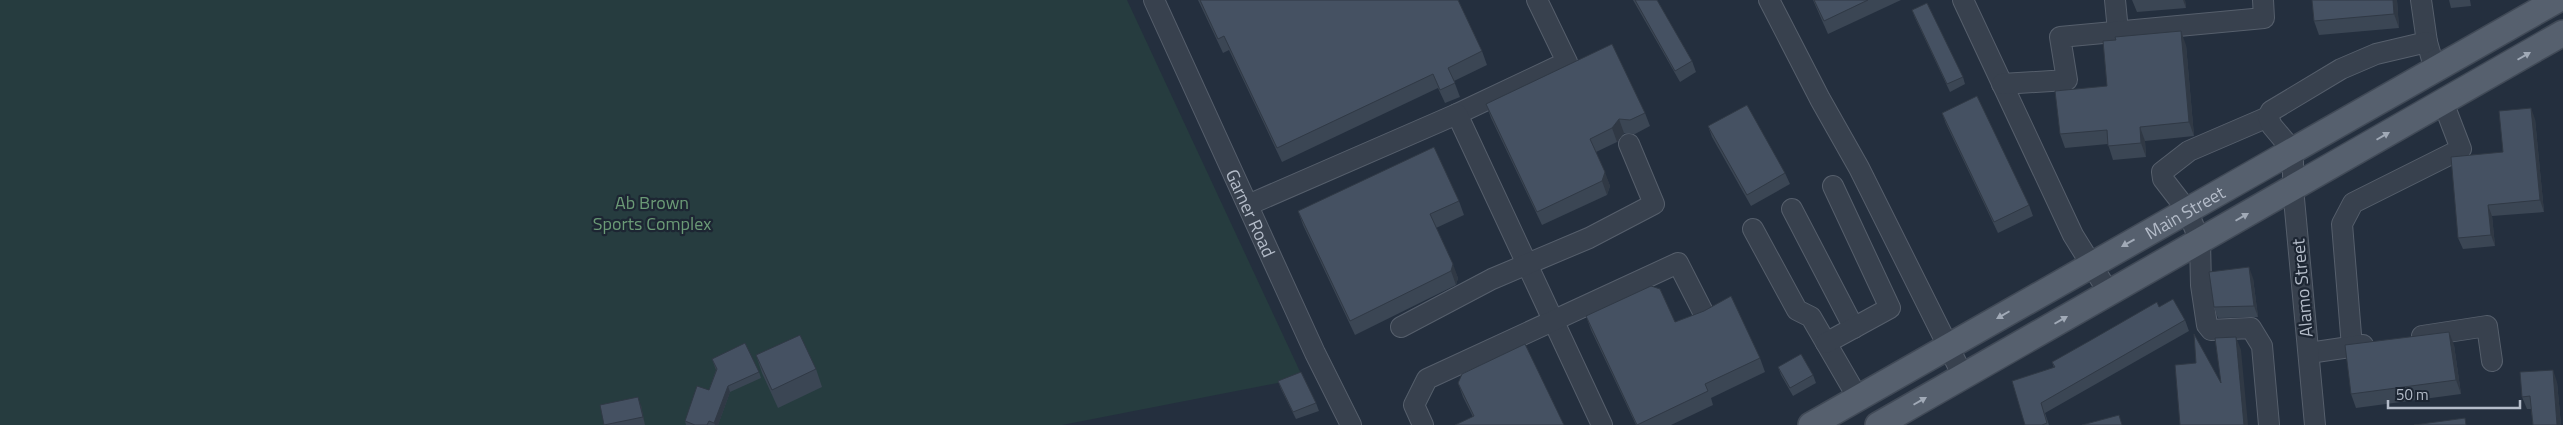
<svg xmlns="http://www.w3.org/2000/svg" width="2563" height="425" viewBox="0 0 2563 425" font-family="'Titillium Web',sans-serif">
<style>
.green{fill:#263c3f}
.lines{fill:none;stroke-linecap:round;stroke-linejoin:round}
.minor-casing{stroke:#565f6c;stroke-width:22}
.major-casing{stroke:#414a57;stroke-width:28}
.minor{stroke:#38414e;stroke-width:20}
.major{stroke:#56606e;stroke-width:25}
.wall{fill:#3b4654}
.shaded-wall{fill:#303945}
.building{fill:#455162;stroke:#303945}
.oneway{fill:#a1aab7}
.labels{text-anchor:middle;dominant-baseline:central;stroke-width:4.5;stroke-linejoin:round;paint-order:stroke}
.park-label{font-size:18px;fill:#6b9a76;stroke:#1d2633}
.street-label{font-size:18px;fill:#b4bcc9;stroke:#1d2633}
</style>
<rect width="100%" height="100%" fill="#242f3e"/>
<!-- green -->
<polygon class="green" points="0,0 1127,0 1303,378 1062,425 0,425"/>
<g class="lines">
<!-- minor casing -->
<g class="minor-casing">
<g id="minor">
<path id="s1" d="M1154,0l161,353 36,72"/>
<polyline points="1769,0 1820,99 1859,168 1963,376"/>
<polyline points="1963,0 2073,235 2109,293"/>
<polyline points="2115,0 2118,31"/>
<polyline points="2421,0 2427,42 2435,70"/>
<polyline points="2002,84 2067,80 2060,37 2264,18 2263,0"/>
<polyline points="1457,114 1567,62 1537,0"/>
<polyline points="2268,117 2189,151 2162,172 2163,179 2187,210 2200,241 2201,285 2207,325 2211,330 2251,328 2262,346 2269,425"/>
<polyline points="1248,205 1457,114 1602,425"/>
<polyline points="1792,209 1854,328"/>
<polyline points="1753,229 1797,310 1811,317 1858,398"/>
<polyline points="1401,327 1492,279 1589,238 1654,204 1629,144"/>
<polyline points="2422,336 2487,326 2492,361"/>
<polyline points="1826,343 1890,308 1833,186"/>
<polyline points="2352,347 2342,224 2353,203 2461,149 2443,102"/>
<polyline points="2309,353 2363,345"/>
<polyline points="1423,425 1414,405 1427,379 1678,263 1704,314"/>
<polyline points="2315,425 2293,188 2293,151 2272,126 2268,117 2271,111 2341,69 2376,54 2427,42"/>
</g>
</g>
<!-- major casing -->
<g class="major-casing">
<g id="major">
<path id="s2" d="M1811,425l746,-425"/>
<polyline points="1878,425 2563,33"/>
</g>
</g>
<!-- minor -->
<use href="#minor" class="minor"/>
<!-- major -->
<use href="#major" class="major"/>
</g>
<!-- wall -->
<g class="wall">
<polygon points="1198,0 1458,0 1482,51 1487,65 1454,81 1460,97 1445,103 1438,88 1282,162 1229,50 1223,53"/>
<polygon points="1633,0 1657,0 1692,61 1696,72 1680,82"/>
<polygon points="1813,0 1901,0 1828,34"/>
<polygon points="2132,0 2185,0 2186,8 2137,12"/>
<polygon points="2312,0 2397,0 2399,28 2319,35 2314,21"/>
<polygon points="2449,0 2470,0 2471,6 2451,8"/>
<polygon points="1912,10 1963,77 1965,84 1950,92 1915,18"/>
<polygon points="2186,45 2194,136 2145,141 2146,157 2113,160 2108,144 2065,148 2060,134 2107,86"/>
<polygon points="1486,104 1645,113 1650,126 1635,134 1624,133 1617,142 1596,152 1610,186 1607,195 1542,225 1491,118"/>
<polygon points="1942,113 2029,205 2033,216 1998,233 1946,124"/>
<polygon points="2535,119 2544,212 2492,216 2495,246 2463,249 2458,238 2503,152"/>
<polygon points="1708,126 1785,173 1790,184 1751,206 1712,137"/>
<polygon points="1459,201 1464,215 1436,228 1458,278 1456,285 1355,335 1303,225 1298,211"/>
<polygon points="2253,278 2258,317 2218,318 2214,307"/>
<polygon points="2159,307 2185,320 2189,331 2045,413 2049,425 2025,425 2054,368 2052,362"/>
<polygon points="1586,316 1675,322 1760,358 1765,372 1711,398 1713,405 1671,425 1636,425 1591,330"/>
<polygon points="2454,345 2461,394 2356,408 2351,394"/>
<polygon points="756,355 816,369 822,387 778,408 762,373"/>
<polygon points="712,359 759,372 761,378 730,392 718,425 686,425 685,421 709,390 716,370"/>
<polygon points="1778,367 1813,375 1816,383 1793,396 1781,375"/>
<polygon points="1278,381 1316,403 1319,411 1296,419 1281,389"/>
<polygon points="2557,382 2561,425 2533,425 2531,409 2527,409 2522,397"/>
<polygon points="1458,383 1564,425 1473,417 1463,397"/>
<polygon points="641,405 645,425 604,425"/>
</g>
<!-- shaded-wall -->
<g class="shaded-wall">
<polygon points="2183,0 2185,0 2186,8"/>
<polygon points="2393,0 2397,0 2399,28 2394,14"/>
<polygon points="2181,31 2186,45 2194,136 2189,122"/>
<polygon points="2531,108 2535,119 2544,212 2540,200"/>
<polygon points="1619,119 1624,133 1617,142 1612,128"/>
<polygon points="2140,127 2145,141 2146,157 2141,143"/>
<polygon points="1605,172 1610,186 1607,195 1602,181"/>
<polygon points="2488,205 2492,216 2495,246 2491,235"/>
<polygon points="1453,264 1458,278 1456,285 1451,271"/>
<polygon points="2249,267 2253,278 2258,317 2254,306"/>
<polygon points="2449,332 2454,345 2461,394 2456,380"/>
<polygon points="2236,337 2241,350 2248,425 2244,425"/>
<polygon points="2553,370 2557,382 2561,425 2557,425"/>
<polygon points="728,386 730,392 718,425 715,425 714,423"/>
<polygon points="638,397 641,405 645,425"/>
</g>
<!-- building -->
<g class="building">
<polygon points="1200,0 1458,0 1482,51 1448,68 1455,83 1440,90 1433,74 1277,148 1224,36 1218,39"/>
<polygon points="1635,0 1657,0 1692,61 1675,71"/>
<polygon points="1814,0 1868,0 1824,21"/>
<polygon points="2312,0 2393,0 2394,14 2314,21"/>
<polygon points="1927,3 1963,77 1947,84 1912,10"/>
<polygon points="2181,31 2189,122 2140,127 2141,143 2108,146 2107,130 2060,134 2055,91 2107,86 2103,41 2116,40 2115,37"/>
<polygon points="1612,44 1645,113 1630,120 1619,119 1612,128 1590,139 1605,172 1602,181 1537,212 1486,104"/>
<polygon points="1977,96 2029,205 1994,222 1942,113"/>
<polygon points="1747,105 1785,173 1747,195 1708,126"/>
<polygon points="2531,108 2540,200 2488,205 2491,235 2458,238 2451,157 2503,152 2499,111"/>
<polygon points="1434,147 1459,201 1430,214 1453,264 1451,271 1350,321 1298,211"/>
<polygon points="2249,267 2254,306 2214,307 2209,272"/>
<polygon points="1651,286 1660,289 1675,322 1704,311 1731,296 1760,358 1705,384 1708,391 1637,425 1586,316"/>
<polygon points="2173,299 2185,320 2041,403 2047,423 2042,425 2025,425 2012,381 2055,367 2052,362 2091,340 2157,302 2159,307"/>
<polygon points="2449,332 2456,380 2351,394 2345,345"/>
<polygon points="2194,334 2221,383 2215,338 2236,337 2244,425 2180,425 2175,365 2196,363"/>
<polygon points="800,335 816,369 772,390 756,355"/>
<polygon points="745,343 759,372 728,386 714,423 709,421 707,425 695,425 685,421 697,386 709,390 717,369 712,359"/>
<polygon points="1525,344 1564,425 1455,425 1474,416 1458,383 1462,374"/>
<polygon points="1801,354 1813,375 1790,388 1778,367"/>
<polygon points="2553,370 2557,425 2533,425 2530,396 2522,397 2520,372"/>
<polygon points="1301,372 1316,403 1293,412 1278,381"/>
<polygon points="638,397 643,417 604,425 600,405"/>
<polygon points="2119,415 2122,425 2082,425"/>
<polygon points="2465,418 2466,425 2414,425"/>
</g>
<!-- one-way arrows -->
<defs><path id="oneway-solid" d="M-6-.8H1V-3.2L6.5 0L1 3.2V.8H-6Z" transform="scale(1.25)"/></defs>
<g class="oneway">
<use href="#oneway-solid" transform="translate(2524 56) rotate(-30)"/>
<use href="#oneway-solid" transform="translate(2383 136) rotate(-30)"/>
<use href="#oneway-solid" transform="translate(2242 217) rotate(-30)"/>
<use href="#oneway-solid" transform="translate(2128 243) rotate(151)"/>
<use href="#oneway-solid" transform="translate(2003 315) rotate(150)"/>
<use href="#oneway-solid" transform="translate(2061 320) rotate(-30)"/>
<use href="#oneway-solid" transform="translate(1920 401) rotate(-30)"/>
</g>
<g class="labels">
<!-- park labels -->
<g class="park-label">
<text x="652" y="202">Ab Brown<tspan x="652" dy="21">Sports Complex</tspan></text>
</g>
<!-- street labels -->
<g class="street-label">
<text stroke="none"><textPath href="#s2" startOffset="430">Main Street</textPath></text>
<text stroke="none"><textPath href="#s1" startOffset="234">Garner Road</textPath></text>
<text transform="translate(2302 288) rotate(-95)">Alamo Street</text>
</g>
</g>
<!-- scale -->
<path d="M2388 400v8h132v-8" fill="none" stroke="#b4bcc9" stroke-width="2.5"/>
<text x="2396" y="400" font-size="15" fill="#b4bcc9" stroke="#1d2633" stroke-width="4" paint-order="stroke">50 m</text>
</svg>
